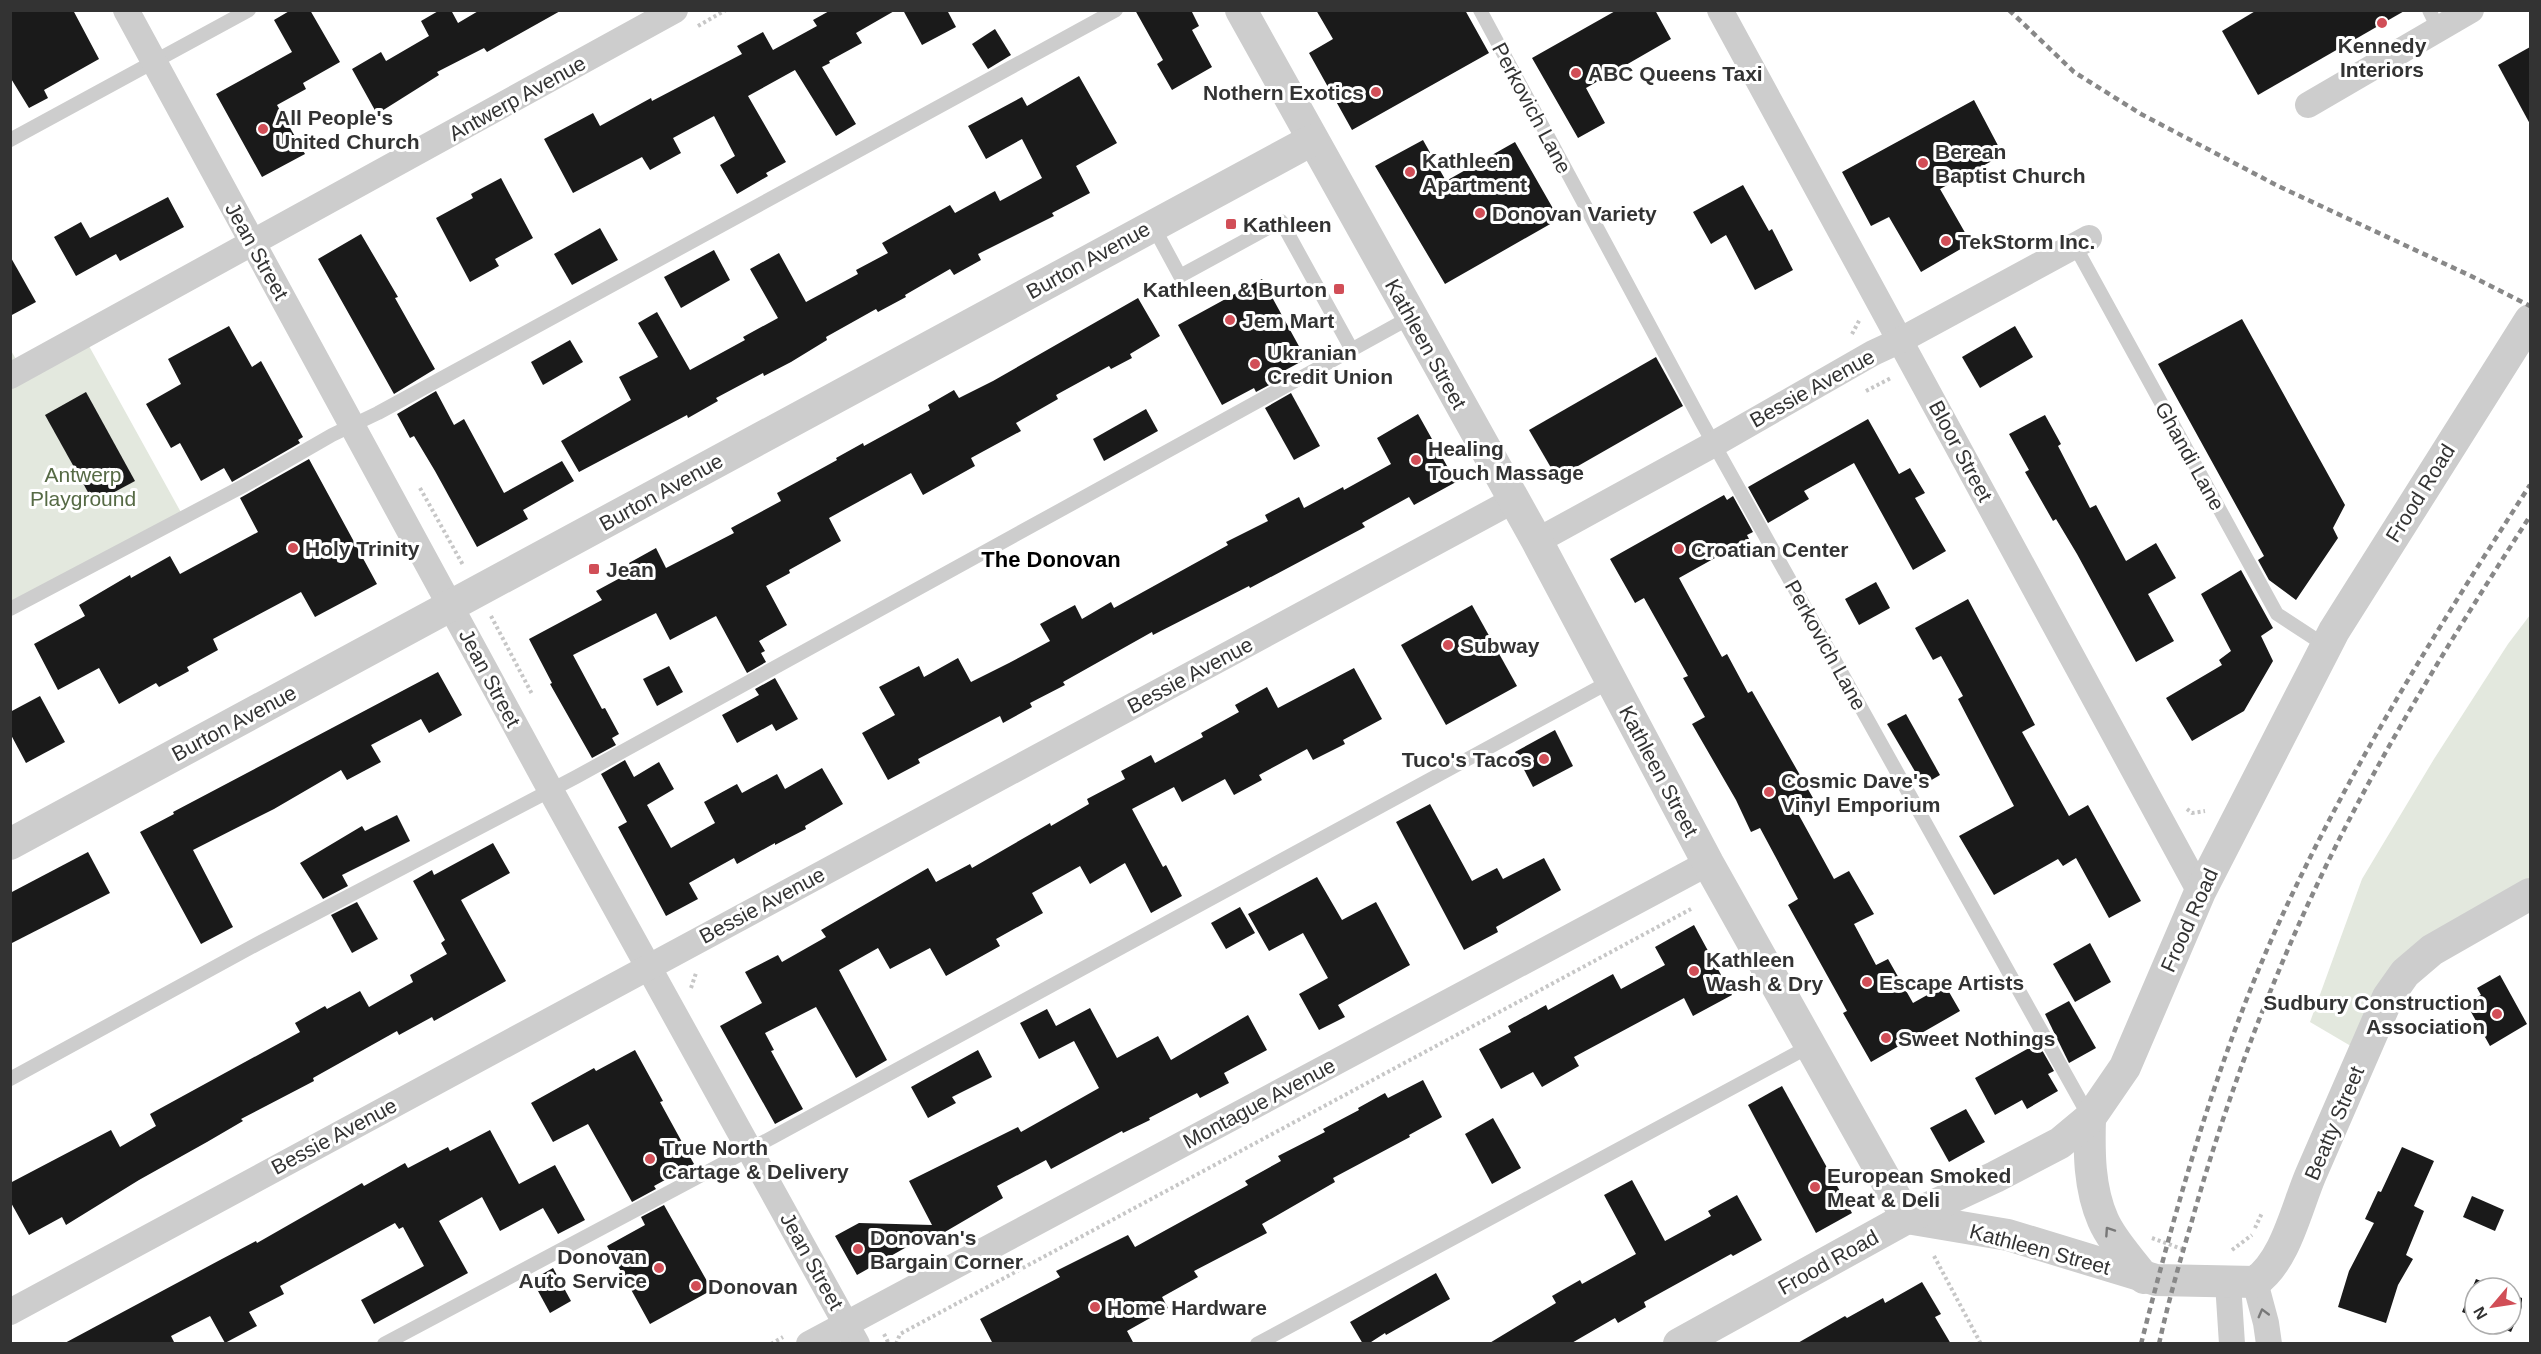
<svg xmlns="http://www.w3.org/2000/svg" width="2541" height="1354" viewBox="0 0 2541 1354" font-family="Helvetica,sans-serif">
<style>
.green{fill:#e3e8de}
.building{fill:#1a1a1a}
.lines{fill:none;stroke-linecap:round;stroke-linejoin:round}
.path{stroke:#c7c7c7;stroke-width:4;stroke-dasharray:3 3;stroke-linecap:butt}
.service{stroke:#cdcdcd;stroke-width:14}
.minor{stroke:#cdcdcd;stroke-width:26}
.tertiary{stroke:#cdcdcd;stroke-width:32}
.rail{stroke:#888;stroke-width:4.5;stroke-dasharray:6 4.5;stroke-linecap:butt}
.oneway{stroke:#787878}
.poi-dot{fill:#d14e57;stroke:#fff;stroke-width:2}
.labels{text-anchor:middle;dominant-baseline:central;stroke-width:6;stroke-linejoin:round;paint-order:stroke}
.poi-label{font-size:21px;font-weight:bold;fill:#333;stroke:#fff;text-anchor:start}
.street-label{font-size:21px;fill:#333;stroke:#fff}
.park-label{font-size:21px;fill:#566a45;stroke:#fff}
.neighbourhood-label{font-size:22px;font-weight:bold;fill:#000;stroke:#fff}
</style>
<rect width="100%" height="100%" fill="#fff"/>
<!-- green -->
<g class="green">
<polygon points="84,337 183,516 10,607 10,349 23,371"/>
<polygon points="2530,615 2530,892 2430,948 2361,1052 2310,1022 2362,879 2434,759 2508,644"/>
</g>
<!-- building -->
<g class="building">
<polygon points="10,10 73,10 99,59 44,90 48,98 29,108 10,77"/>
<polygon points="291,10 310,10 340,62 303,83 306,89 277,105 305,154 262,177 216,94 292,52 274,20"/>
<polygon points="440,10 451,10 458,23 480,10 562,10 487,52 484,48 437,72 439,75 377,114 352,69 381,52 386,61 429,36 421,21"/>
<polygon points="831,10 896,10 856,33 862,43 829,61 830,63 822,67 856,124 836,136 795,70 748,96 786,162 766,173 768,176 737,194 720,165 735,156 714,116 673,138 681,153 650,170 642,157 573,193 544,139 593,113 600,126 651,98 652,101 742,54 737,46 763,32 773,50 817,26 813,20"/>
<polygon points="903,10 947,10 956,27 922,45"/>
<polygon points="1135,10 1191,10 1199,26 1192,30 1212,67 1172,90 1157,64 1163,60"/>
<polygon points="1316,10 1465,10 1489,53 1352,130 1309,53 1333,39"/>
<polygon points="1617,10 1655,10 1671,39 1586,88 1605,123 1578,138 1532,58"/>
<polygon points="2257,10 2406,10 2258,95 2222,31"/>
<polygon points="995,29 1011,55 988,69 972,44"/>
<polygon points="2530,47 2530,124 2498,65"/>
<polygon points="1079,76 1117,143 1076,166 1090,193 1052,213 1054,216 978,254 981,260 954,275 950,269 905,295 906,297 878,312 876,309 826,337 827,340 791,362 764,376 763,373 716,398 718,401 688,418 687,415 579,472 561,441 631,400 619,377 658,357 638,323 657,312 690,370 745,340 743,337 778,318 750,269 779,253 806,302 858,274 856,270 888,253 882,243 950,205 955,213 995,191 1000,201 1042,178 1022,139 986,159 968,126 1022,97 1027,106"/>
<polygon points="1974,100 2003,155 1940,189 1971,243 1921,272 1889,217 1871,226 1842,172"/>
<polygon points="1423,140 1446,181 1515,142 1559,219 1445,284 1375,166"/>
<polygon points="501,178 533,238 495,259 499,266 470,282 436,218 473,198 471,194"/>
<polygon points="1743,185 1769,231 1772,229 1793,270 1755,290 1726,235 1711,244 1693,212"/>
<polygon points="168,197 184,227 120,261 116,254 76,276 54,237 81,222 90,238"/>
<polygon points="600,228 618,260 572,285 554,254"/>
<polygon points="361,234 398,297 395,298 435,369 394,394 318,259"/>
<polygon points="714,250 730,280 681,308 664,277"/>
<polygon points="10,256 36,302 10,316"/>
<polygon points="1262,279 1306,359 1280,373 1282,378 1256,392 1254,388 1222,405 1178,325"/>
<polygon points="1138,298 1160,336 1130,354 1132,358 1111,369 1109,366 1056,395 1058,399 1016,423 1021,431 971,458 975,466 923,495 911,473 829,518 841,541 789,570 790,573 766,586 787,625 759,641 765,651 761,653 766,662 747,673 716,616 670,640 656,613 573,655 602,709 605,708 619,734 612,738 616,745 592,758 550,684 552,683 529,639 602,600 596,591 633,571 629,563 656,548 666,568 734,533 731,528 781,501 777,493 837,460 836,458 863,443 864,446 930,410 928,405 954,390 959,398 993,381"/>
<polygon points="2242,319 2345,505 2333,528 2338,538 2296,600 2269,580 2258,560 2264,556 2158,364"/>
<polygon points="229,326 252,367 261,361 303,437 298,440 300,443 232,482 224,468 201,481 180,443 171,448 146,404 181,384 168,359"/>
<polygon points="2015,326 2033,357 1980,388 1962,357"/>
<polygon points="570,340 583,362 543,385 531,362"/>
<polygon points="1656,357 1683,406 1557,478 1529,430"/>
<polygon points="436,391 454,425 464,419 504,493 562,461 574,481 523,510 528,519 477,547 435,471 414,436 410,438 397,414"/>
<polygon points="86,392 135,481 94,503 45,415"/>
<polygon points="1291,393 1320,446 1294,460 1265,408"/>
<polygon points="1146,409 1158,431 1104,461 1093,439"/>
<polygon points="1418,414 1456,482 1414,505 1409,497 1362,523 1365,527 1250,588 1249,586 1153,635 1152,632 1063,682 1065,685 1030,703 1032,707 1003,723 1000,716 918,759 920,763 888,780 862,733 895,715 879,687 919,666 924,677 958,658 971,682 1009,663 1050,641 1040,624 1075,605 1082,619 1111,602 1114,608 1228,545 1226,542 1268,521 1265,515 1299,497 1304,508 1343,487 1344,490 1391,464 1377,438"/>
<polygon points="2045,415 2061,444 2058,446 2090,508 2096,505 2126,561 2156,543 2176,578 2148,594 2174,641 2136,662 2077,554 2056,519 2053,521 2025,472 2029,470 2009,434"/>
<polygon points="1868,419 1899,474 1910,468 1925,493 1915,498 1946,551 1913,570 1854,463 1804,491 1809,499 1768,523 1748,487"/>
<polygon points="309,459 377,584 315,617 301,592 213,639 218,650 187,667 189,671 159,687 156,683 119,704 99,668 58,690 34,644 85,616 79,605 130,575 131,578 170,556 180,574 258,532 240,498"/>
<polygon points="1724,495 1727,500 1733,496 1753,532 1747,535 1749,539 1679,578 1722,657 1727,654 1748,693 1752,691 1813,798 1795,808 1834,879 1849,871 1874,914 1854,924 1876,965 1888,959 1913,1003 1945,985 1960,1011 1871,1062 1843,1013 1847,1011 1788,905 1798,899 1760,828 1751,832 1736,800 1692,724 1705,717 1683,678 1688,676 1644,598 1635,603 1610,559"/>
<polygon points="2241,570 2273,628 2261,636 2273,661 2244,711 2192,741 2166,698 2222,665 2219,660 2231,651 2201,594"/>
<polygon points="1876,582 1890,608 1859,625 1845,599"/>
<polygon points="1968,599 2035,725 2022,732 2069,816 2088,805 2141,901 2109,918 2076,858 2063,866 2058,859 1994,895 1959,836 2014,806 1958,699 1963,696 1941,656 1933,660 1915,628"/>
<polygon points="1472,605 1517,686 1446,725 1401,645"/>
<polygon points="669,666 683,692 657,706 643,679"/>
<polygon points="1354,668 1382,719 1343,740 1345,744 1313,760 1307,749 1259,775 1262,780 1234,795 1225,779 1182,802 1174,787 1132,809 1163,867 1166,865 1182,896 1151,913 1125,863 1090,884 1080,866 1032,893 1043,913 996,939 1000,946 946,976 930,948 890,969 878,948 839,970 887,1060 856,1078 816,1007 765,1033 774,1050 771,1051 803,1109 775,1124 720,1026 762,1003 745,972 778,955 782,962 826,937 821,930 928,868 936,882 970,864 972,868 1050,823 1051,826 1089,804 1087,799 1125,779 1121,771 1151,755 1155,763 1203,737 1201,733 1239,712 1235,705 1267,687 1278,708"/>
<polygon points="438,672 462,715 429,733 421,719 371,745 381,762 347,780 341,770 274,809 193,850 233,927 201,944 140,832 174,814 173,812"/>
<polygon points="775,678 798,719 776,731 772,724 737,743 722,715 759,695 755,689"/>
<polygon points="40,696 65,742 26,763 10,733 10,712"/>
<polygon points="1906,714 1940,775 1923,785 1887,724"/>
<polygon points="1555,730 1573,766 1533,787 1515,752"/>
<polygon points="625,760 634,777 659,762 674,789 647,805 671,848 715,823 704,802 737,784 742,793 777,774 785,789 822,768 843,804 805,826 806,829 775,845 775,843 737,864 734,858 689,883 698,899 666,916 618,827 627,822 601,774"/>
<polygon points="1430,804 1472,881 1497,868 1503,879 1544,858 1561,890 1496,927 1498,932 1464,950 1396,822"/>
<polygon points="397,815 410,841 342,875 348,886 323,899 300,863 362,826 365,831"/>
<polygon points="493,843 510,873 461,900 506,981 434,1021 432,1017 399,1035 397,1031 313,1078 314,1081 241,1119 243,1121 207,1142 139,1180 66,1225 62,1217 29,1235 10,1201 10,1183 111,1130 120,1147 156,1126 150,1114 300,1032 295,1023 325,1006 327,1009 360,991 369,1007 413,982 410,975 447,954 441,943 445,940 413,881 432,870 434,875"/>
<polygon points="88,852 110,893 10,944 10,893"/>
<polygon points="1317,877 1342,920 1376,902 1410,965 1338,1005 1345,1017 1319,1030 1299,994 1328,978 1303,933 1269,951 1248,914"/>
<polygon points="357,902 378,939 352,953 331,915"/>
<polygon points="1240,907 1255,933 1226,949 1211,923"/>
<polygon points="1694,925 1732,995 1693,1016 1684,998 1574,1057 1579,1066 1542,1087 1533,1072 1501,1089 1479,1049 1511,1032 1508,1026 1546,1005 1548,1010 1613,974 1621,989 1665,965 1655,947"/>
<polygon points="2090,943 2111,982 2075,1002 2053,964"/>
<polygon points="2500,975 2527,1024 2490,1046 2466,1003 2481,995 2477,988"/>
<polygon points="2069,1001 2096,1048 2069,1063 2045,1014"/>
<polygon points="1090,1008 1117,1058 1158,1036 1171,1060 1248,1015 1267,1050 1224,1073 1229,1083 1200,1098 1197,1093 1149,1118 1150,1120 1123,1133 1122,1131 1051,1169 1046,1160 997,1186 1003,1198 938,1236 935,1231 857,1275 835,1236 859,1223 932,1225 909,1181 1018,1127 1021,1132 1099,1088 1074,1041 1039,1059 1020,1023 1047,1009 1056,1026"/>
<polygon points="2038,1043 2054,1071 2048,1074 2058,1091 2027,1109 2022,1100 1995,1115 1975,1078"/>
<polygon points="635,1050 663,1101 660,1102 694,1164 654,1186 656,1189 632,1202 588,1124 553,1142 531,1103 594,1068 596,1071"/>
<polygon points="978,1050 992,1077 952,1097 956,1103 928,1118 911,1087"/>
<polygon points="1423,1080 1442,1117 1409,1135 1410,1137 1333,1178 1335,1182 1262,1224 1267,1233 1194,1271 1198,1277 1162,1297 1168,1308 1127,1331 1134,1344 993,1344 980,1319 1060,1277 1056,1271 1128,1235 1135,1247 1248,1185 1245,1181 1281,1161 1278,1156 1325,1132 1323,1129 1359,1110 1358,1108 1385,1093 1388,1098"/>
<polygon points="1782,1086 1852,1213 1816,1233 1748,1105"/>
<polygon points="1966,1109 1985,1142 1949,1162 1930,1128"/>
<polygon points="1493,1118 1521,1168 1492,1184 1465,1134"/>
<polygon points="490,1130 519,1184 555,1165 585,1220 558,1234 543,1208 500,1231 482,1197 439,1221 468,1273 374,1324 361,1300 424,1266 403,1227 399,1229 395,1223 280,1286 284,1294 249,1312 257,1326 225,1343 210,1316 171,1336 175,1344 63,1344 220,1260 256,1241 257,1243 362,1183 364,1186 405,1163 408,1168 448,1147 450,1151"/>
<polygon points="2402,1147 2434,1161 2414,1206 2424,1211 2406,1255 2413,1259 2398,1285 2386,1323 2338,1307 2349,1271 2374,1223 2365,1219 2378,1191 2381,1192"/>
<polygon points="1632,1180 1665,1241 1711,1216 1708,1211 1737,1195 1762,1240 1733,1256 1731,1254 1644,1302 1646,1307 1618,1323 1615,1318 1570,1344 1488,1344 1556,1303 1552,1296 1580,1280 1582,1284 1636,1254 1604,1195"/>
<polygon points="2472,1196 2504,1210 2495,1231 2463,1217"/>
<polygon points="664,1205 712,1290 650,1324 607,1246 645,1225 641,1217"/>
<polygon points="553,1268 571,1301 550,1313 532,1280"/>
<polygon points="1436,1273 1450,1299 1386,1335 1385,1333 1368,1344 1363,1344 1350,1322"/>
<polygon points="2476,1279 2498,1288 2475,1288 2475,1317 2462,1312"/>
<polygon points="1922,1282 1941,1314 1935,1317 1951,1344 1796,1344 1845,1316 1847,1318 1883,1298 1885,1303"/>
<polygon points="2511,1294 2522,1298 2522,1307 2511,1332 2492,1324 2511,1324"/>
</g>
<g class="lines">
<!-- path -->
<g class="path">
<polyline points="698,26 726,10"/>
<polyline points="1852,334 1860,319"/>
<polyline points="1866,391 1891,378"/>
<polyline points="420,488 463,565"/>
<polyline points="491,616 532,694"/>
<polyline points="2187,809 2192,813 2205,811"/>
<polyline points="691,988 696,973"/>
<polyline points="2255,1228 2262,1213"/>
<polyline points="2152,1238 2182,1249"/>
<polyline points="2232,1250 2252,1235"/>
<polyline points="1934,1256 1981,1344"/>
<polyline points="884,1334 889,1344"/>
<polyline points="771,1344 783,1337"/>
<polyline points="896,1344 900,1334 1691,909"/>
</g>
<!-- service -->
<g class="service">
<polyline points="1480,10 1701,421 2090,1118"/>
<polyline points="2429,10 2438,28"/>
<polyline points="10,140 249,10"/>
<polyline points="1153,226 1180,276 1281,221 1352,350"/>
<polyline points="2075,246 2277,614 2326,646"/>
<polyline points="10,609 245,485 332,435 378,413 1116,10"/>
<polyline points="10,1079 259,943 576,777 1411,317"/>
<polyline points="384,1344 773,1137 1611,681"/>
<polyline points="1257,1344 1810,1046"/>
</g>
<!-- minor -->
<g class="minor">
<polyline points="126,10 551,791 857,1344"/>
<polyline points="1720,10 2200,892"/>
<polyline points="2308,105 2471,10"/>
<polyline points="10,376 675,10"/>
<polyline points="1537,541 1714,444 1873,353 1901,340 2089,238"/>
<polyline points="2255,1282 2266,1323 2269,1344"/>
<polyline points="2228,1283 2232,1344"/>
<polyline points="10,1312 1514,500"/>
<polyline points="809,1344 1708,863"/>
</g>
<!-- tertiary -->
<g class="tertiary">
<path d="M1241,10l296,531 171,322 199,355 101,17 148,45 99,2c31,-22 41,-73 56,-108 26,-59 51,-118 77,-177l17,-24 27,-23 98,-56"/>
<polyline points="10,844 1312,140"/>
<path d="M2090,1118c-1,34 -1,70 13,102 9,21 28,40 41,58"/>
<polyline points="1679,1344 1907,1218 1995,1177 2060,1143 2090,1118 2125,1067 2200,892 2334,631 2530,320"/>
</g>
<!-- rail -->
<g class="rail">
<polyline points="2009,10 2074,72 2141,114 2278,186 2471,276 2530,306"/>
<path d="M2141,1344c36,-141 76,-284 136,-417 69,-153 162,-301 253,-442"/>
<path d="M2159,1344c9,-41 20,-80 32,-120 34,-122 79,-242 134,-356 59,-122 132,-238 205,-352"/>
</g>
</g>
<!-- one-way arrows -->
<defs><path id="oneway-chevron" d="M-2-3.5L2.5 0L-2 3.5" fill="none" stroke-width="1.6" stroke-linecap="round" stroke-linejoin="round" transform="scale(1.5)"/></defs>
<g class="oneway">
<use href="#oneway-chevron" transform="translate(2109 1231) rotate(-124)"/>
<use href="#oneway-chevron" transform="translate(2263 1313) rotate(-105)"/>
</g>
<!-- markers -->
<g class="poi-dot">
<circle cx="2382" cy="23" r="6"/>
<circle cx="1576" cy="73" r="6"/>
<circle cx="1376" cy="92" r="6"/>
<circle cx="263" cy="129" r="6"/>
<circle cx="1923" cy="163" r="6"/>
<circle cx="1410" cy="172" r="6"/>
<circle cx="1480" cy="213" r="6"/>
<rect x="1225" y="218" width="12" height="12" rx="3"/>
<circle cx="1946" cy="241" r="6"/>
<rect x="1333" y="283" width="12" height="12" rx="3"/>
<circle cx="1230" cy="320" r="6"/>
<circle cx="1255" cy="364" r="6"/>
<circle cx="1416" cy="460" r="6"/>
<circle cx="293" cy="548" r="6"/>
<circle cx="1679" cy="549" r="6"/>
<rect x="588" y="563" width="12" height="12" rx="3"/>
<circle cx="1448" cy="645" r="6"/>
<circle cx="1544" cy="759" r="6"/>
<circle cx="1769" cy="792" r="6"/>
<circle cx="1694" cy="971" r="6"/>
<circle cx="1867" cy="982" r="6"/>
<circle cx="2497" cy="1014" r="6"/>
<circle cx="1886" cy="1038" r="6"/>
<circle cx="650" cy="1159" r="6"/>
<circle cx="1815" cy="1187" r="6"/>
<circle cx="858" cy="1249" r="6"/>
<circle cx="659" cy="1268" r="6"/>
<circle cx="696" cy="1286" r="6"/>
<circle cx="1095" cy="1307" r="6"/>
</g>
<g class="labels">
<!-- poi labels -->
<g class="poi-label">
<text x="2382" y="45" text-anchor="middle">Kennedy<tspan x="2382" dy="24">Interiors</tspan></text>
<text x="1588" y="73">ABC Queens Taxi</text>
<text x="1364" y="92" text-anchor="end">Nothern Exotics</text>
<text x="275" y="117">All People's<tspan x="275" dy="24">United Church</tspan></text>
<text x="1935" y="151">Berean<tspan x="1935" dy="24">Baptist Church</tspan></text>
<text x="1422" y="160">Kathleen<tspan x="1422" dy="24">Apartment</tspan></text>
<text x="1492" y="213">Donovan Variety</text>
<text x="1243" y="224">Kathleen</text>
<text x="1958" y="241">TekStorm Inc.</text>
<text x="1327" y="289" text-anchor="end">Kathleen &amp; Burton</text>
<text x="1242" y="320">Jem Mart</text>
<text x="1267" y="352">Ukranian<tspan x="1267" dy="24">Credit Union</tspan></text>
<text x="1428" y="448">Healing<tspan x="1428" dy="24">Touch Massage</tspan></text>
<text x="305" y="548">Holy Trinity</text>
<text x="1691" y="549">Croatian Center</text>
<text x="606" y="569">Jean</text>
<text x="1460" y="645">Subway</text>
<text x="1532" y="759" text-anchor="end">Tuco's Tacos</text>
<text x="1781" y="780">Cosmic Dave's<tspan x="1781" dy="24">Vinyl Emporium</tspan></text>
<text x="1706" y="959">Kathleen<tspan x="1706" dy="24">Wash &amp; Dry</tspan></text>
<text x="1879" y="982">Escape Artists</text>
<text x="2485" y="1002" text-anchor="end">Sudbury Construction<tspan x="2485" dy="24">Association</tspan></text>
<text x="1898" y="1038">Sweet Nothings</text>
<text x="662" y="1147">True North<tspan x="662" dy="24">Cartage &amp; Delivery</tspan></text>
<text x="1827" y="1175">European Smoked<tspan x="1827" dy="24">Meat &amp; Deli</tspan></text>
<text x="870" y="1237">Donovan's<tspan x="870" dy="24">Bargain Corner</tspan></text>
<text x="647" y="1256" text-anchor="end">Donovan<tspan x="647" dy="24">Auto Service</tspan></text>
<text x="708" y="1286">Donovan</text>
<text x="1107" y="1307">Home Hardware</text>
</g>
<!-- street labels -->
<g class="street-label">
<text transform="translate(517 98) rotate(-29)">Antwerp Avenue</text>
<text transform="translate(1532 108) rotate(62)">Perkovich Lane</text>
<text transform="translate(257 251) rotate(61)">Jean Street</text>
<text transform="translate(1088 260) rotate(-29)">Burton Avenue</text>
<text transform="translate(1426 344) rotate(61)">Kathleen Street</text>
<text transform="translate(1812 388) rotate(-29)">Bessie Avenue</text>
<text transform="translate(1961 451) rotate(62)">Bloor Street</text>
<text transform="translate(2190 456) rotate(61)">Ghandi Lane</text>
<text transform="translate(661 492) rotate(-29)">Burton Avenue</text>
<text transform="translate(2420 493) rotate(-58)">Frood Road</text>
<text transform="translate(1826 645) rotate(61)">Perkovich Lane</text>
<text transform="translate(1190 675) rotate(-28)">Bessie Avenue</text>
<text transform="translate(490 678) rotate(62)">Jean Street</text>
<text transform="translate(234 723) rotate(-28)">Burton Avenue</text>
<text transform="translate(1659 771) rotate(62)">Kathleen Street</text>
<text transform="translate(762 905) rotate(-28)">Bessie Avenue</text>
<text transform="translate(2189 920) rotate(-66)">Frood Road</text>
<text transform="translate(1259 1103) rotate(-28)">Montague Avenue</text>
<text transform="translate(2334 1123) rotate(-67)">Beatty Street</text>
<text transform="translate(334 1136) rotate(-28)">Bessie Avenue</text>
<text transform="translate(2040 1249) rotate(15)">Kathleen Street</text>
<text transform="translate(812 1261) rotate(61)">Jean Street</text>
<text transform="translate(1828 1262) rotate(-29)">Frood Road</text>
</g>
<!-- park labels -->
<g class="park-label">
<text x="83" y="474">Antwerp<tspan x="83" dy="24">Playground</tspan></text>
</g>
<!-- neighbourhood labels -->
<g class="neighbourhood-label">
<text x="1051" y="559">The Donovan</text>
</g>
</g>
<!-- border -->
<rect width="2541" height="1354" fill="none" stroke="#333333" stroke-width="24"/>
<!-- north arrow -->
<g transform="translate(2493 1306) rotate(241)"><circle r="28" fill="#ffffff" stroke="#adadad" stroke-width="1.5"/>
<path d="M0-4.5L10 22L0 15L-10 22Z" fill="#d14e57"/>
<text y="-9" font-size="16" font-weight="bold" text-anchor="middle" fill="#333333">N</text>
</g>
</svg>
